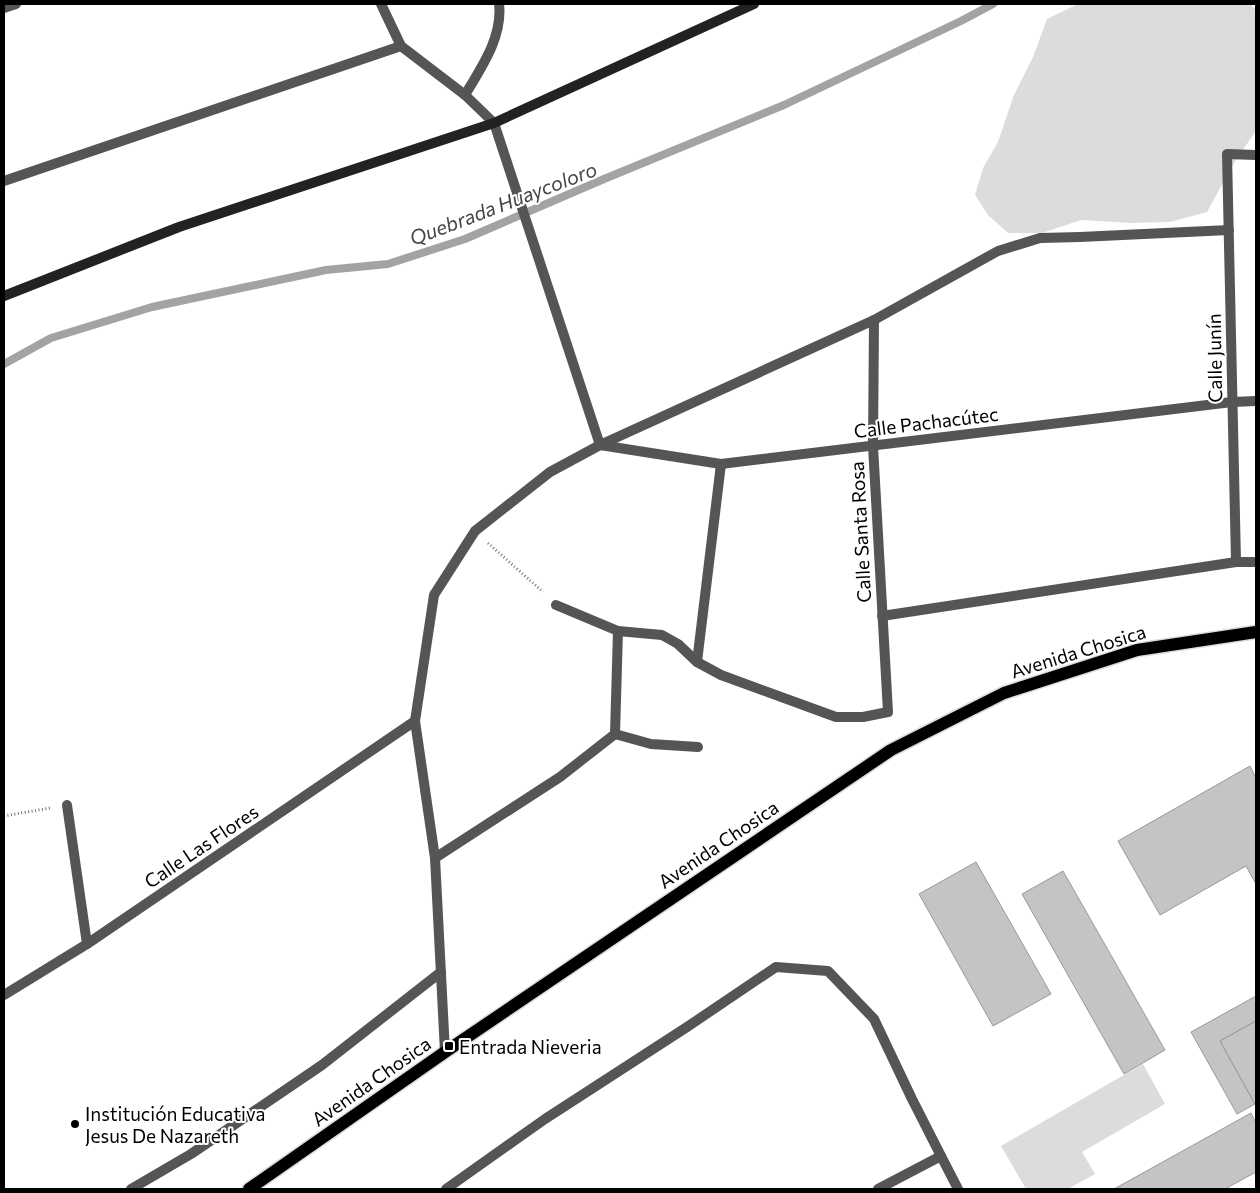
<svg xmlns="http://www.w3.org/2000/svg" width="1260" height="1193" viewBox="0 0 1260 1193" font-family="Commissioner,sans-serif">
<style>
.green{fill:#dcdcdc}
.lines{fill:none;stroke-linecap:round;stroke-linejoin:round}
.stream{stroke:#a3a3a3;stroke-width:8}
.building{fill:#c4c4c4;stroke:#999}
.primary-casing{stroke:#dbdbdb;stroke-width:15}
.path{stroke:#777;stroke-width:3;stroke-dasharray:1 2.5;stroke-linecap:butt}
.service{stroke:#555;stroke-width:10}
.minor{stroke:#555;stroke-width:10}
.secondary{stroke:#222;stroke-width:10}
.primary{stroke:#000;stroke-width:12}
.poi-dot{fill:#000;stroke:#fff;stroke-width:2}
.labels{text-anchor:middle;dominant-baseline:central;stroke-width:4;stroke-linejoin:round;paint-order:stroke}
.street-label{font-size:19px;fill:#000;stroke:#fff}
.poi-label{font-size:19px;fill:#000;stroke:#fff;text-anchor:start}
.water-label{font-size:20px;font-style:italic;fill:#444;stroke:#fff}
</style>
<rect width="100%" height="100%" fill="#fff"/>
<!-- green -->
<g class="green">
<polygon points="1078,4 1250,4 1256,10 1256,131 1235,161 1207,212 1170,222 1130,223 1081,220 1042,233 1008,233 988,215 975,195 983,168 998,142 1014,95 1033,57 1047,19"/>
<polygon points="1143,1064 1165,1104 1082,1152 1095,1174 1068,1189 1026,1189 1001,1146"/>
</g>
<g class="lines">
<!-- stream -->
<polyline class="stream" points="4,364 51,338 152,307 326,270 388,264 465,239 604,179 784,105 961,21 993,4"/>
</g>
<!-- building -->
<g class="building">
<polygon points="1250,766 1256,778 1256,884 1246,866 1160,915 1118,841"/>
<polygon points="976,862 1051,994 993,1026 919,894"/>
<polygon points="1063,871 1165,1050 1124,1074 1022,894"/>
<polygon points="1256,996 1256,1021 1220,1041 1255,1104 1237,1114 1191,1032"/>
<polygon points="1256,1021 1256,1103 1255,1104 1220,1041"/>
<polygon points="1251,1113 1256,1123 1256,1172 1225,1189 1114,1189"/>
</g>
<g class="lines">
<!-- primary casing -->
<g class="primary-casing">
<polyline id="primary" points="249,1189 445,1052 891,750 1004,693 1137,650 1256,632"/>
</g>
<!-- path -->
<g class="path">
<polyline points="488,543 543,592"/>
<polyline points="4,816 50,808"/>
</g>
<!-- service -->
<g class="service">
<polyline points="446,1189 545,1119 687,1027 776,967 828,971 874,1019 912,1099 941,1156"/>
<polyline points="878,1189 941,1156 958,1189"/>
</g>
<!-- minor -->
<g class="minor">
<polyline points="381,4 401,46 465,95 494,123 600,445 721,464 1232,402 1256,401"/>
<polyline points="4,8 16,4"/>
<path d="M465,95c16,-27 38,-58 34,-91"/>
<polyline points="4,181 401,46"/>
<polyline points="1236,562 1227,154 1256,155"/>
<polyline points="556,605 618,631 662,635 678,644 697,662 721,675 836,717 863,717 888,712 873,446 874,320"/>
<polyline points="882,616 1236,562 1256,562"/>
<polyline points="697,662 721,464"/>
<polyline points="615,734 651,744 698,747"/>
<polyline points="67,805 87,944"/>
<polyline points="435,858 560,777 615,734 618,631"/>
<polyline points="4,995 87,944 415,721"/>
<polyline points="445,1052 435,858 415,721 434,595 475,531 550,472 600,445 874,320 998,251 1040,238 1080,237 1229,230"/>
<polyline points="131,1189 191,1154 322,1065 441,972"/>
</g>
<!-- secondary -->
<polyline class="secondary" points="4,296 179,227 494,123 754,4"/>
<!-- primary -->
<use href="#primary" class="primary"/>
</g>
<!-- markers -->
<g class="poi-dot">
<rect x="444" y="1041" width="10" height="10" rx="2.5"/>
<circle cx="75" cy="1124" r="5"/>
</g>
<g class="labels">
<!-- street labels -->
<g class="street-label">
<text transform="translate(1214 358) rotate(-91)">Calle Junín</text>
<text transform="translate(926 422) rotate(-7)">Calle Pachacútec</text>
<text transform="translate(860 532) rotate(-93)">Calle Santa Rosa</text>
<text transform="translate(1078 651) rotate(-17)">Avenida Chosica</text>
<text transform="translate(718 844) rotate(-34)">Avenida Chosica</text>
<text transform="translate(201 846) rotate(-34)">Calle Las Flores</text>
<text transform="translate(371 1081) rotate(-35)">Avenida Chosica</text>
</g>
<!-- poi labels -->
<g class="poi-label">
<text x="459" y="1046">Entrada Nieveria</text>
<text x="85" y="1113">Institución Educativa<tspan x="85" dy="22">Jesus De Nazareth</tspan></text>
</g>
<!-- water labels -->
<g class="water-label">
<text transform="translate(503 203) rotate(-21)">Quebrada Huaycoloro</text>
</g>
</g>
<!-- border -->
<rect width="1260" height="1193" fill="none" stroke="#000000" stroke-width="10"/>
</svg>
